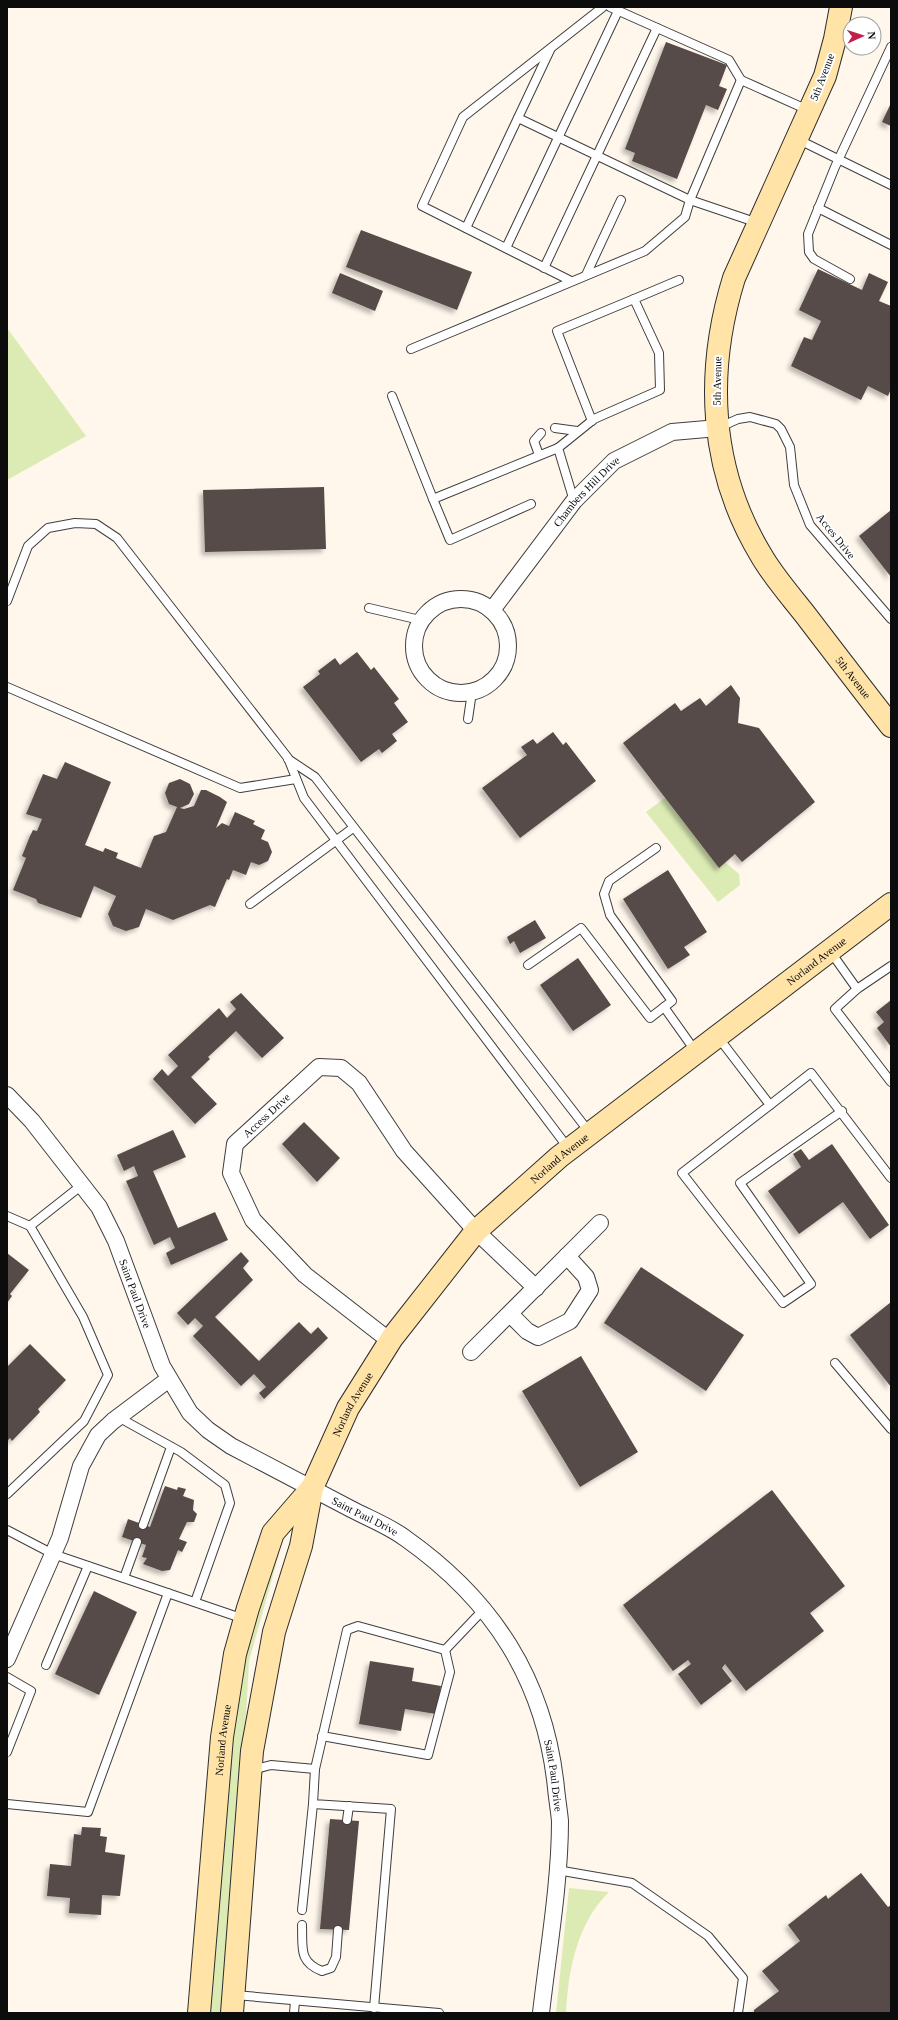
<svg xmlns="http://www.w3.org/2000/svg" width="898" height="2020" viewBox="0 0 898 2020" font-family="'Times New Roman',serif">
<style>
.green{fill:#dcebb4}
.building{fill:#564b48;filter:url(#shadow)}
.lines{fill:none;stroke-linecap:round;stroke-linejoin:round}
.lane-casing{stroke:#3f3f3f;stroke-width:10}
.street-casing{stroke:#3f3f3f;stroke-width:18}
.secondary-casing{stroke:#2e2e2e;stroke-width:24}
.lane{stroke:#fff;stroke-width:8}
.street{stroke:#fff;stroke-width:16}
.secondary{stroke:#ffe3a7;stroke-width:22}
.labels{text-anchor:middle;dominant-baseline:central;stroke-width:4;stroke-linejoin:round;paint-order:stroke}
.street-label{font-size:11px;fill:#0c0c0c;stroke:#fff}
</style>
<defs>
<filter id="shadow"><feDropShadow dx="-3.5" dy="3.5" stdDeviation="2" flood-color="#0004"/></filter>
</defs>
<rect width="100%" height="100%" fill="#fff7ec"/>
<!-- green -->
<g class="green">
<polygon points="7,328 86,436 7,480"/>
<polygon points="665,798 719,867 725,862 739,874 740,885 718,902 646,812"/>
<polygon points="279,1554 249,1661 246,1717 222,2013 210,2013 232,1746 244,1664 274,1555"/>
<path d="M569,1888l40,4c-32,31 -41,79 -43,121h-10z"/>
</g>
<!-- building -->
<g class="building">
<polygon points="666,42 727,65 719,86 727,89 718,110 706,105 677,179 632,161 635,153 625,149"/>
<polygon points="891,103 891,126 882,122"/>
<polygon points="361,230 472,272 457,310 346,267"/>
<polygon points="818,269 862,290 869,273 888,282 879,301 891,306 891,389 888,396 868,386 861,400 791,366 804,337 812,340 821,321 799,310"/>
<polygon points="340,273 383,291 375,311 332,293"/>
<polygon points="324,487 326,549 205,552 203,490"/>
<polygon points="891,510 891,577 859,536"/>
<polygon points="357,652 371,670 374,667 399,699 394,703 408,722 392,734 397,741 382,753 379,749 361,762 303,687 320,674 318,671 335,658 340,665"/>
<polygon points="731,685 740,698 738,723 759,728 815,802 742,862 735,854 719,868 623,743 675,703 681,711 700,698 706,706"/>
<polygon points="553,732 563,745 566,742 596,781 520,838 482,788 527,755 521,747 533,739 537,744"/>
<polygon points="65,762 111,782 85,845 103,852 105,848 118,853 116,858 141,868 154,836 166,832 177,807 169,804 165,793 169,783 180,779 190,784 194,794 189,804 180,808 184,809 194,806 201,790 206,790 220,797 227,802 216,828 222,823 229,826 235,812 255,821 253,824 265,830 261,839 268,842 272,852 268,861 259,865 251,862 246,875 233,870 229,880 227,879 215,907 210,905 173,920 146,909 139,927 126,931 113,926 108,914 116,896 94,886 81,918 38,903 36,899 13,890 26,858 22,856 30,836 33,830 37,831 42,819 26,814 43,774 57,779"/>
<polygon points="668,870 707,932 684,947 690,955 668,969 623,899"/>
<polygon points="535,920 546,938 520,953 514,941 510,944 507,937"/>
<polygon points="578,958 611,1005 573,1031 540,985"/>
<polygon points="241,993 284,1038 262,1058 236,1031 208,1057 210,1059 191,1077 217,1104 195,1124 153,1079 162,1069 168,1076 178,1066 168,1055 219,1008 227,1018 236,1009 230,1002"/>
<polygon points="891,1000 891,1047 877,1028 884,1022 876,1012"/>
<polygon points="304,1122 340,1158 317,1182 282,1144"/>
<polygon points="173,1130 186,1157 153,1171 178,1228 215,1212 228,1240 171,1265 166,1253 175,1248 170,1237 154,1245 126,1181 138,1176 134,1166 124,1171 117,1155"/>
<polygon points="832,1144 889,1225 870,1239 843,1202 799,1234 768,1191 801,1167 793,1154 801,1149 809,1160"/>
<polygon points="241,1252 249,1261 243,1268 253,1280 215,1317 259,1361 299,1322 311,1334 318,1327 328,1338 264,1399 259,1393 266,1387 254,1374 241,1386 193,1336 203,1326 195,1318 188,1325 177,1313"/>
<polygon points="7,1253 29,1270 10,1294 12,1296 7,1303"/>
<polygon points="641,1267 744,1335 706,1391 604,1323"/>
<polygon points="891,1302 891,1387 850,1335"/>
<polygon points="30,1344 66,1380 38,1409 40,1412 12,1441 10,1438 7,1441 7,1367"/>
<polygon points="581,1356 638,1452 580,1487 522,1391"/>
<polygon points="165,1486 177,1490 178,1487 186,1489 183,1496 194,1500 193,1510 197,1514 194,1522 187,1522 179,1539 187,1542 182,1552 178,1550 170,1570 162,1571 143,1564 147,1558 142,1557 146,1545 122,1537 128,1519 150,1527"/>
<polygon points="772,1490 845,1586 810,1613 824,1631 746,1691 725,1664 722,1668 732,1681 701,1705 678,1674 691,1664 688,1660 673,1671 623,1605"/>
<polygon points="94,1591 137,1612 99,1695 55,1674"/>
<polygon points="370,1661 414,1668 412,1681 441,1686 436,1714 405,1709 401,1731 359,1724"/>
<polygon points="330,1819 359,1821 349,1930 320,1929"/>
<polygon points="82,1827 101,1828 100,1836 107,1837 105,1852 125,1855 120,1896 102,1895 101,1915 69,1913 70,1898 47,1896 50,1864 71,1866 74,1834 81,1835"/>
<polygon points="861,1873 888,1907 891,1905 891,2013 754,2013 754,2010 779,1991 762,1971 800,1941 788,1925 826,1895 828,1899"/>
</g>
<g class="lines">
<!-- lane casing -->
<g class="lane-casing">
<g id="lane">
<polyline points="610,7 729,60 741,80"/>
<polyline points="518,118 690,200 758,223"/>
<polyline points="797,139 891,185"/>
<polyline points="818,208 891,245"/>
<polyline points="466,228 550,50"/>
<polyline points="506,248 618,11"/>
<polyline points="544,268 657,28"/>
<polyline points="586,275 621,200"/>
<polyline points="850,279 814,259 809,252 808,234 835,167 891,47"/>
<polyline points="571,281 422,206 463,117 603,7"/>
<polyline points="411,349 645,251 685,217 690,200 741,80 808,110"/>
<polyline points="392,396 433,499"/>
<polyline points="592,421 557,331 634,299"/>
<polyline points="720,427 738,419 750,417 776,424 781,429 790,447 794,485 810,525 891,619"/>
<polyline points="555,428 577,431"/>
<polyline points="539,455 534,441 541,433"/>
<polyline points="574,501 558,448 594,419 660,390 659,353 634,299 679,280"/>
<polyline points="531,504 450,540 433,499 558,448"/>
<polyline points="7,601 28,546 48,528 75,523 96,524 117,538 288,758 304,798 569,1149"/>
<polyline points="369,608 420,620"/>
<polyline points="7,687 240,788 296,779"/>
<polyline points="468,719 472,692"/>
<polyline points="288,759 315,777 590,1133"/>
<polyline points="250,904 353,828"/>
<polyline points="830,951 857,989"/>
<polyline points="528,965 581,928 650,1018 672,1001 610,915 604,894 609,881 656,848"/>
<polyline points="891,966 857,989 835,1009 891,1082"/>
<polyline points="664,1007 696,1052"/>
<polyline points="718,1037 770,1105 682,1173 783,1303 811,1284 740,1183 842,1111"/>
<polyline points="770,1105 811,1073 891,1178"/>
<polyline points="7,1216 30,1226 82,1185"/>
<polyline points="835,1363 891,1429"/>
<polyline points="118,1417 181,1452 225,1485 230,1503 195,1602"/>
<polyline points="7,1494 84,1421 108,1375 83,1317 30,1226"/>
<polyline points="143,1525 171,1447"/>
<polyline points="7,1530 53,1554 244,1619"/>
<polyline points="124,1578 137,1542"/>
<polyline points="46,1665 88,1566"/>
<polyline points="7,1677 31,1691 7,1752"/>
<polyline points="322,1736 428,1755 450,1672 445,1650"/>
<polyline points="315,1769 313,1804 391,1809 374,2008"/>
<polyline points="252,1770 271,1765 315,1769 347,1630 358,1626 445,1650 484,1609"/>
<polyline points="7,1804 88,1812 168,1593"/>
<polyline points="347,1820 349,1806"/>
<polyline points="557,1870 632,1883 708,1936 743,1978 738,2013"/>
<polyline points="302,1910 313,1804"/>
<path d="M302,1925c1,22 -4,37 20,46l9,-3 5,-11 2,-27"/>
<polyline points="235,1995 439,2013"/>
<polyline points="294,2013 295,2001"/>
</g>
</g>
<!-- street casing -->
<g class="street-casing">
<g id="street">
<circle cx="461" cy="646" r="47"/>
<path id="s1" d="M492,610l82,-109 40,-40 58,-29 46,-4"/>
<path id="s2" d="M7,1095l25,26 67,86 17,34 46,125 28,47 18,17 23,16c40,21 80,42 120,63 17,9 38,17 54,29 88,62 140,142 151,250 1,11 3,22 4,33 0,62 -12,130 -19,192"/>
<polyline points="510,1314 527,1331 538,1337 570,1321 590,1290 586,1277 567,1256"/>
<path id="s3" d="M390,1341l-85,-66 -52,-55 -22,-47 4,-29 84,-77 22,1 18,15 45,68 72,80 60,57"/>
<polyline points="471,1352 600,1223"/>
<polyline points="7,1659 60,1538 81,1466 98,1435 113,1421 169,1379"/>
</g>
</g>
<!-- secondary casing -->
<g class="secondary-casing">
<g id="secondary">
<path id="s4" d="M841,7l-6,32 -10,37 -91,202c-29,94 -25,191 27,277 12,21 28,39 43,58 29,38 58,76 87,113"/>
<path id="s5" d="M199,2013l23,-276 13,-83 13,-46 25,-75 38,-44"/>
<path id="s6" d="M232,2013l20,-262 22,-119 27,-86 11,-58 36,-80 44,-70 84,-107 83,-74 332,-253"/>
</g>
</g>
<!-- lane -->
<use href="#lane" class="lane"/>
<!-- street -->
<use href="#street" class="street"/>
<!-- secondary -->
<use href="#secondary" class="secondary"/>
</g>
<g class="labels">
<!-- street labels -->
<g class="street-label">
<text transform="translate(822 77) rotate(-69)">5th Avenue</text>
<text transform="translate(717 381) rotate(-89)">5th Avenue</text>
<text stroke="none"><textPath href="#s1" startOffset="152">Chambers Hill Drive</textPath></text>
<text transform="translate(836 536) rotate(51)">Acces Drive</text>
<text stroke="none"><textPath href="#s4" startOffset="733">5th Avenue</textPath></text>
<text stroke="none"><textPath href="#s6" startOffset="1274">Norland Avenue</textPath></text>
<text stroke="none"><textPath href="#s3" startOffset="307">Access Drive</textPath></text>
<text stroke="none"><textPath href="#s6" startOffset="950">Norland Avenue</textPath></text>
<text stroke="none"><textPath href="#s2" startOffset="239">Saint Paul Drive</textPath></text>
<text stroke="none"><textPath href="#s6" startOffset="626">Norland Avenue</textPath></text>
<text stroke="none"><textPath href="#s2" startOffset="575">Saint Paul Drive</textPath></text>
<text stroke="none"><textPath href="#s5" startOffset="274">Norland Avenue</textPath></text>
<text stroke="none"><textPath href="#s2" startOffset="910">Saint Paul Drive</textPath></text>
</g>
</g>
<!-- border -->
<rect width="898" height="2020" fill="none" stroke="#0c0c0c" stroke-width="16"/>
<!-- north arrow -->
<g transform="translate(862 36) rotate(87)"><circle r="19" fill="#ffffff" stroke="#9e9e9e"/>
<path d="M0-3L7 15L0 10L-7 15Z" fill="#c41d47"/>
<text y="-6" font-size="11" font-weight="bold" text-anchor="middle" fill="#0c0c0c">N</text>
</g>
</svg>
